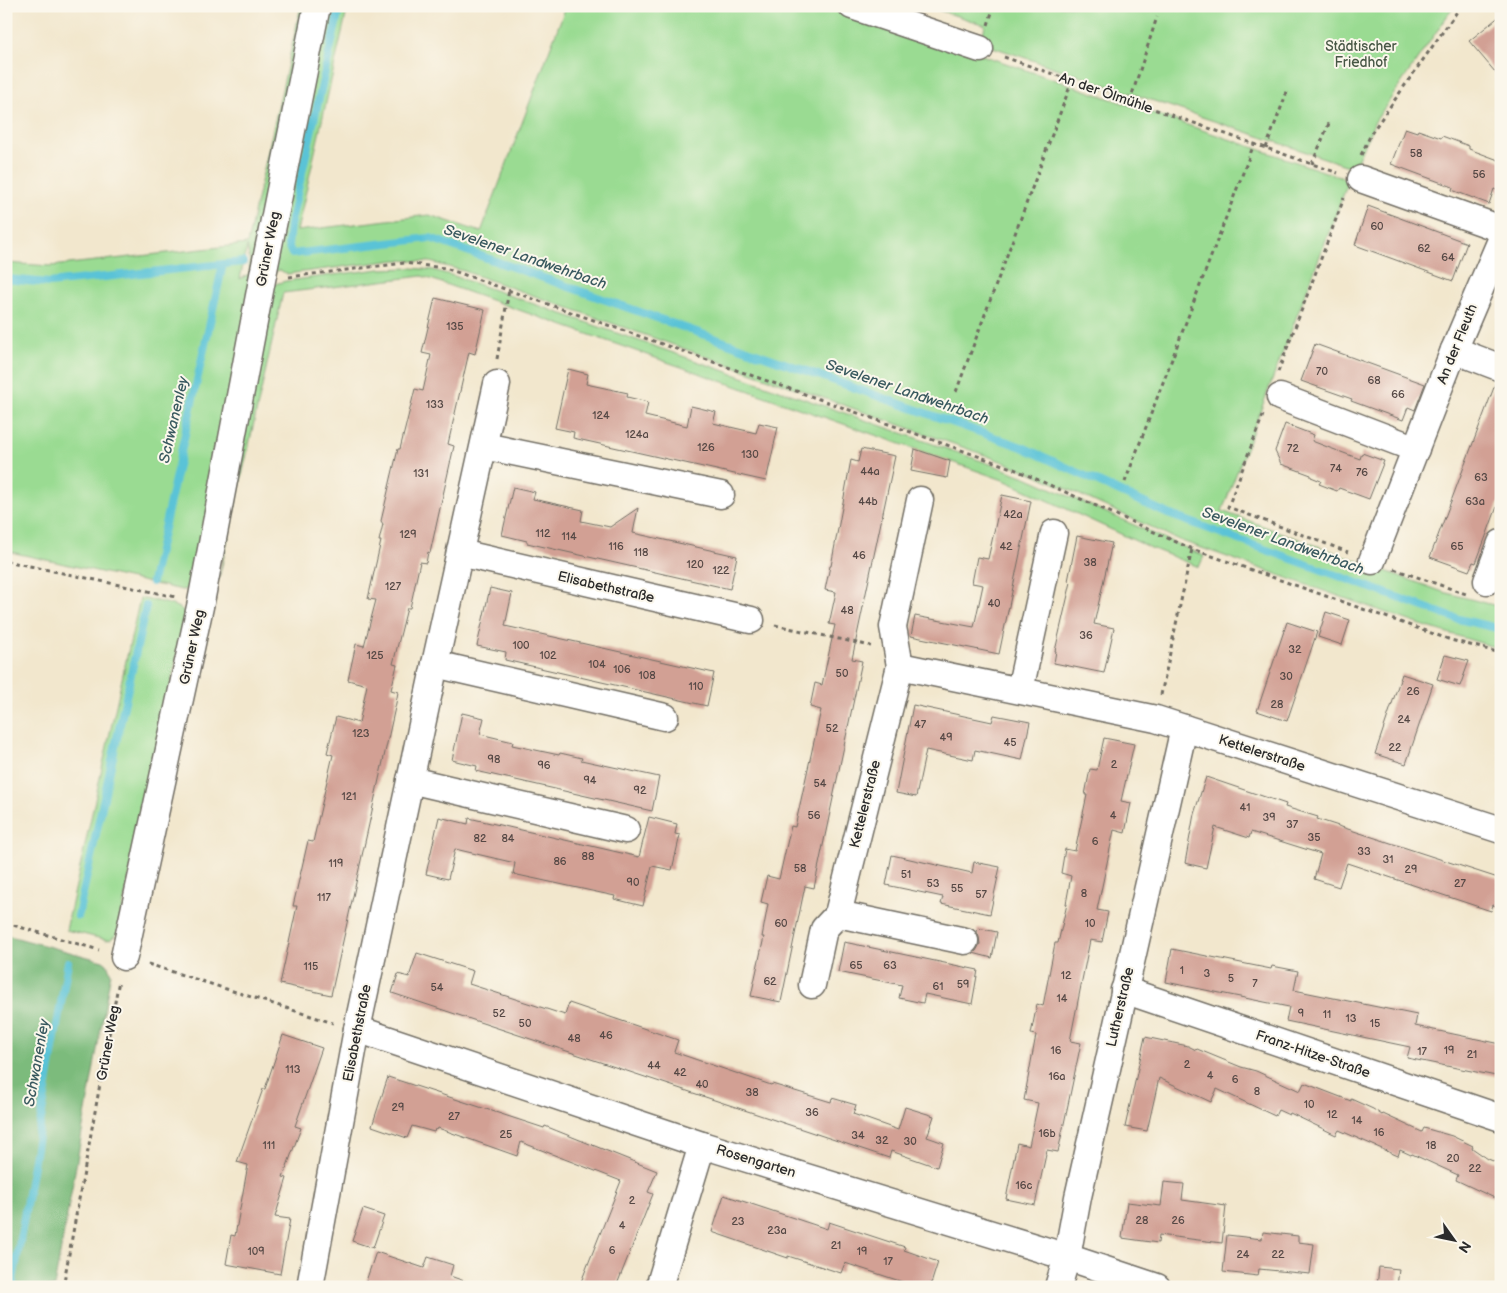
<svg xmlns="http://www.w3.org/2000/svg" width="1507" height="1293" viewBox="0 0 1507 1293" font-family="'Balsamiq Sans',sans-serif">
<style>
.green{fill:#9adb92;stroke:#62835e;fill-rule:evenodd}
.forest{fill:#7bbb7c;stroke:#537354}
.lines{fill:none;stroke-linecap:round;stroke-linejoin:round}
.stream{stroke:#5ac3d7;stroke-width:8}
.building{fill:#d2a094}
.minor-casing{stroke:#716d64;stroke-width:29}
.path{stroke:#716d64;stroke-width:3;stroke-dasharray:4 4;stroke-linecap:butt}
.minor{stroke:#fff;stroke-width:26}
.labels{text-anchor:middle;dominant-baseline:central;stroke-width:4;stroke-linejoin:round;paint-order:stroke}
.number-label{font-size:11px;fill:#554845}
.park-label{font-size:14px;fill:#475745;stroke:#fbf7ec}
.street-label{font-size:14px;fill:#2b2b2b;stroke:#fbf7ec}
.water-label{font-size:15px;font-style:italic;fill:#39595f;stroke:#fbf7ec}
</style>
<rect width="100%" height="100%" fill="#fbf7ec"/>
<filter id="ink" filterUnits="userSpaceOnUse"><feTurbulence type="fractalNoise" baseFrequency=".02" numOctaves="2"/><feDisplacementMap in="SourceGraphic" scale="10" xChannelSelector="R" yChannelSelector="G"/><feConvolveMatrix kernelMatrix="1 2 1 2 8 2 1 2 1" color-interpolation-filters="sRGB"/></filter>
<filter id="wash" filterUnits="userSpaceOnUse"><feTurbulence type="fractalNoise" baseFrequency=".0096" numOctaves="4" result="noise"/><feDisplacementMap in="SourceGraphic" scale="20" xChannelSelector="R" yChannelSelector="G"/><feGaussianBlur stdDeviation="1.12" result="paint"/><feColorMatrix in="noise" values="0 0 0 0 0 0 0 0 0 0 0 0 0 0 0 0 0 1.4 0 .05"/><feComposite in="paint" operator="in"/></filter>
<g filter="url(#wash)">
<rect width="100%" height="100%" fill="#f2e7cd"/>
<!-- green -->
<g class="green">
<path d="M301,6h7l-112,577 -6,6 -8,1 -176,-39v-288l45,3 196,-22zM247,246l3,17 -1,11 -9,5z"/>
<polygon points="323,6 348,6 297,231 429,215 481,232 566,6 838,6 1349,180 1222,511 1443,592 1501,607 1501,649 1421,625 1179,540 1032,473 985,455 464,271 430,262 396,260 287,274 280,270 273,272"/>
<polygon points="926,6 1454,6 1374,123 1354,168 981,43 985,25"/>
<polygon points="411,268 433,270 454,276 993,465 1028,478 1204,556 1199,567 1151,548 1006,481 422,276 283,293 219,578 271,288 275,284 286,281 380,269"/>
<path d="M140,598c13,3 39,5 46,16l-69,320 -6,5 -4,1 -41,-10z"/>
</g>
<!-- forest -->
<polygon class="forest" points="6,935 103,961 107,964 111,973 54,1287 6,1287"/>
<g class="lines">
<!-- stream -->
<g class="stream">
<polyline points="340,6 290,225 288,245 292,254 430,238 1022,447 1168,514 1454,618 1501,629"/>
<polyline points="6,279 49,283 243,262"/>
<polyline points="152,582 223,264"/>
<polyline points="78,916 146,606"/>
<polyline points="12,1287 68,962"/>
</g>
</g>
<g id="blocks">
<!-- building -->
<g class="building">
<polygon points="1501,15 1501,79 1469,41"/>
<polygon points="1405,128 1417,132 1418,130 1441,138 1442,136 1469,146 1469,149 1501,161 1501,192 1494,189 1489,204 1452,190 1453,187 1391,164"/>
<polygon points="1368,206 1467,243 1453,281 1355,245"/>
<polygon points="435,298 485,310 475,354 469,352 448,444 454,446 430,553 428,552 426,563 420,562 410,608 407,608 393,664 397,665 391,690 398,692 396,703 331,995 280,984 297,906 293,906 308,841 313,842 333,755 327,753 336,717 359,723 367,685 348,680 356,644 364,646 376,600 368,599 381,541 379,541 383,524 381,521 398,449 400,449 415,389 423,391 431,355 422,353"/>
<polygon points="1315,344 1425,384 1415,410 1408,407 1403,420 1351,401 1352,399 1301,381"/>
<polygon points="568,369 588,374 586,384 628,393 627,397 648,402 645,416 687,426 691,406 716,412 713,423 756,433 759,423 778,427 766,481 573,438 574,432 555,428"/>
<polygon points="1496,382 1501,383 1501,496 1476,563 1473,562 1469,571 1430,557"/>
<polygon points="1285,424 1314,435 1312,441 1330,448 1360,459 1362,453 1384,461 1369,499 1339,488 1337,491 1319,484 1321,481 1311,477 1311,475 1281,464 1275,451"/>
<polygon points="861,449 895,456 852,659 862,661 814,888 805,886 781,1002 751,996 764,937 762,937 768,904 761,902 767,876 779,879 791,826 795,827 821,710 810,707 815,683 822,685 835,625 829,624 836,592 825,590 830,566 831,566 851,460 858,462"/>
<polygon points="915,449 950,461 947,478 911,471"/>
<polygon points="513,487 535,492 533,499 583,510 581,521 610,527 638,508 633,533 737,556 730,589 527,543 527,541 502,535"/>
<polygon points="1002,495 1031,501 999,654 911,636 915,616 974,627 983,585 972,583 977,557 988,559"/>
<polygon points="1077,536 1112,543 1094,624 1114,628 1104,673 1054,663 1056,651 1055,651 1071,582 1068,581"/>
<polygon points="490,588 512,593 505,626 714,673 707,706 505,660 506,652 477,646"/>
<polygon points="1326,612 1350,620 1342,645 1318,637"/>
<polygon points="1287,622 1317,632 1287,721 1257,711"/>
<polygon points="1445,655 1469,661 1460,686 1437,679"/>
<polygon points="1402,674 1433,684 1406,764 1375,754"/>
<polygon points="913,705 992,722 994,715 1030,722 1022,760 975,750 973,760 926,750 916,797 896,793"/>
<polygon points="462,713 484,718 480,734 513,742 512,745 559,755 560,753 582,758 581,760 659,777 652,811 476,771 477,766 452,760"/>
<polygon points="1104,738 1134,744 1121,801 1131,803 1125,833 1114,830 1104,877 1097,910 1108,912 1102,942 1090,940 1070,1041 1081,1043 1058,1152 1047,1150 1035,1205 1006,1199 1017,1143 1029,1146 1038,1103 1024,1100 1036,1035 1031,1034 1037,1004 1043,1006 1055,943 1058,943 1067,904 1066,904 1071,876 1061,873 1065,849 1075,851 1087,795 1085,795 1090,769 1097,770"/>
<polygon points="1206,777 1286,804 1285,807 1318,817 1317,819 1501,879 1501,908 1493,905 1491,911 1347,863 1339,887 1314,879 1321,854 1251,832 1249,838 1215,827 1206,868 1185,863 1194,814"/>
<polygon points="439,817 468,824 469,818 639,857 649,817 677,824 675,834 680,835 672,870 652,866 643,906 614,899 615,896 513,874 515,863 455,849 448,879 426,874"/>
<polygon points="892,855 972,873 974,862 1000,867 990,914 941,904 943,897 886,885"/>
<polygon points="978,928 997,932 992,958 973,953 976,951 980,944 979,937 977,932"/>
<polygon points="844,942 978,970 972,1004 925,994 923,1003 899,998 902,985 838,972"/>
<polygon points="1172,949 1271,969 1272,966 1298,971 1294,990 1417,1015 1415,1026 1501,1044 1501,1077 1407,1058 1410,1047 1286,1021 1289,1007 1166,982"/>
<polygon points="417,953 473,971 469,984 565,1015 569,1003 678,1040 674,1052 771,1085 772,1084 831,1102 832,1098 856,1105 853,1114 898,1130 905,1107 934,1116 927,1137 944,1143 937,1167 891,1151 889,1158 392,993 398,974 409,977"/>
<polygon points="283,1035 322,1048 295,1126 301,1128 283,1177 287,1178 275,1217 290,1219 280,1274 226,1264 231,1235 235,1236 248,1165 237,1162 263,1089 265,1089"/>
<polygon points="1145,1037 1188,1046 1196,1050 1197,1049 1241,1067 1256,1071 1300,1091 1304,1083 1351,1101 1351,1099 1373,1109 1382,1115 1383,1114 1422,1132 1424,1128 1452,1136 1473,1146 1472,1148 1488,1159 1501,1164 1501,1201 1456,1180 1458,1175 1412,1154 1411,1155 1400,1150 1398,1156 1339,1130 1336,1135 1290,1113 1289,1115 1278,1110 1275,1116 1217,1089 1211,1102 1159,1078 1147,1131 1125,1127"/>
<polygon points="388,1077 544,1128 545,1126 657,1171 648,1192 653,1194 616,1287 579,1287 621,1181 521,1142 517,1156 438,1128 437,1130 435,1129 434,1132 412,1126 407,1138 372,1126"/>
<polygon points="1164,1182 1184,1184 1182,1200 1226,1206 1222,1243 1159,1235 1158,1243 1122,1238 1127,1202 1161,1206"/>
<polygon points="724,1195 827,1229 829,1222 905,1247 904,1250 938,1262 930,1287 909,1287 909,1284 845,1263 841,1273 788,1256 788,1258 712,1232"/>
<polygon points="363,1209 384,1216 373,1248 352,1241"/>
<polygon points="1263,1232 1298,1236 1298,1242 1314,1244 1310,1274 1259,1269 1258,1276 1223,1272 1227,1235 1262,1239"/>
<polygon points="376,1252 424,1268 428,1257 453,1265 450,1276 470,1283 470,1287 364,1287"/>
<polygon points="1379,1267 1399,1269 1397,1287 1377,1287"/>
</g>
</g>
</g>
<g filter="url(#ink)">
<use href="#blocks" fill-opacity="0" stroke="#716d64" stroke-width="1"/>
<g class="lines">
<!-- minor casing -->
<g class="minor-casing">
<g id="minor">
<polyline points="852,6 980,49"/>
<polyline points="1361,179 1501,229"/>
<polyline points="1454,350 1501,368"/>
<polyline points="1280,397 1416,449"/>
<polyline points="484,446 721,495"/>
<polyline points="460,553 751,620"/>
<polyline points="1372,561 1454,350 1501,240"/>
<polyline points="1487,581 1501,543"/>
<polyline points="435,664 665,717"/>
<polyline points="900,666 893,627 920,500"/>
<polyline points="1020,690 1054,533"/>
<polyline points="410,780 626,830"/>
<polyline points="838,914 965,941"/>
<polyline points="124,957 201,602 262,280 317,6"/>
<polyline points="812,985 824,929 838,914 900,666 1156,719 1501,830"/>
<polyline points="1124,990 1501,1118"/>
<polyline points="357,1029 702,1145 1067,1257 1157,1287"/>
<polyline points="310,1287 357,1029 435,664 497,384"/>
<polyline points="659,1287 702,1145"/>
<polyline points="1058,1287 1067,1257 1078,1197 1184,728"/>
</g>
</g>
<!-- path -->
<g class="path">
<polyline points="988,25 994,6"/>
<polyline points="1004,57 1338,173"/>
<polyline points="1130,101 1157,17"/>
<polyline points="1266,148 1288,89"/>
<polyline points="1361,155 1372,132 1461,6"/>
<polyline points="1312,164 1330,121"/>
<polyline points="289,277 404,263 445,268 816,398 1014,469 1192,549 1451,640 1501,653"/>
<polyline points="497,359 509,290"/>
<polyline points="1278,372 1344,198"/>
<polyline points="956,392 1072,81"/>
<polyline points="1263,415 1228,507 1348,552"/>
<polyline points="1125,482 1254,144"/>
<polyline points="6,561 176,597"/>
<polyline points="1394,569 1466,594"/>
<polyline points="775,625 871,646"/>
<polyline points="1161,695 1192,549"/>
<polyline points="6,923 99,950"/>
<polyline points="148,964 333,1023"/>
<polyline points="63,1287 119,980"/>
</g>
<!-- minor -->
<use href="#minor" class="minor"/>
</g>
</g>
<g class="labels">
<!-- number labels -->
<g class="number-label">
<text x="1416" y="153">58</text>
<text x="1479" y="174">56</text>
<text x="1377" y="226">60</text>
<text x="1424" y="248">62</text>
<text x="1448" y="257">64</text>
<text x="455" y="326">135</text>
<text x="1322" y="371">70</text>
<text x="1374" y="380">68</text>
<text x="1398" y="394">66</text>
<text x="435" y="404">133</text>
<text x="601" y="415">124</text>
<text x="637" y="434">124a</text>
<text x="706" y="447">126</text>
<text x="1293" y="448">72</text>
<text x="750" y="454">130</text>
<text x="1336" y="468">74</text>
<text x="870" y="471">44a</text>
<text x="1362" y="472">76</text>
<text x="421" y="473">131</text>
<text x="1481" y="477">63</text>
<text x="868" y="501">44b</text>
<text x="1475" y="501">63a</text>
<text x="1013" y="514">42a</text>
<text x="543" y="533">112</text>
<text x="408" y="534">129</text>
<text x="569" y="536">114</text>
<text x="616" y="546">116</text>
<text x="1006" y="546">42</text>
<text x="1457" y="546">65</text>
<text x="641" y="552">118</text>
<text x="859" y="555">46</text>
<text x="1090" y="562">38</text>
<text x="695" y="564">120</text>
<text x="721" y="570">122</text>
<text x="393" y="586">127</text>
<text x="994" y="603">40</text>
<text x="847" y="610">48</text>
<text x="1086" y="635">36</text>
<text x="521" y="645">100</text>
<text x="1295" y="649">32</text>
<text x="375" y="655">125</text>
<text x="548" y="655">102</text>
<text x="597" y="664">104</text>
<text x="622" y="669">106</text>
<text x="842" y="673">50</text>
<text x="647" y="675">108</text>
<text x="1286" y="676">30</text>
<text x="696" y="686">110</text>
<text x="1413" y="691">26</text>
<text x="1277" y="704">28</text>
<text x="1404" y="719">24</text>
<text x="920" y="724">47</text>
<text x="832" y="728">52</text>
<text x="361" y="733">123</text>
<text x="946" y="737">49</text>
<text x="1010" y="742">45</text>
<text x="1395" y="747">22</text>
<text x="494" y="759">98</text>
<text x="1114" y="764">2</text>
<text x="544" y="765">96</text>
<text x="590" y="780">94</text>
<text x="820" y="783">54</text>
<text x="640" y="790">92</text>
<text x="349" y="796">121</text>
<text x="1245" y="807">41</text>
<text x="814" y="815">56</text>
<text x="1113" y="815">4</text>
<text x="1269" y="817">39</text>
<text x="1292" y="824">37</text>
<text x="1314" y="837">35</text>
<text x="480" y="838">82</text>
<text x="508" y="838">84</text>
<text x="1095" y="841">6</text>
<text x="1364" y="851">33</text>
<text x="588" y="856">88</text>
<text x="1388" y="859">31</text>
<text x="560" y="861">86</text>
<text x="336" y="863">119</text>
<text x="800" y="868">58</text>
<text x="1411" y="869">29</text>
<text x="906" y="874">51</text>
<text x="633" y="882">90</text>
<text x="933" y="883">53</text>
<text x="1460" y="883">27</text>
<text x="957" y="888">55</text>
<text x="1084" y="893">8</text>
<text x="981" y="894">57</text>
<text x="324" y="897">117</text>
<text x="781" y="923">60</text>
<text x="1090" y="923">10</text>
<text x="856" y="965">65</text>
<text x="890" y="965">63</text>
<text x="311" y="966">115</text>
<text x="1182" y="970">1</text>
<text x="1207" y="973">3</text>
<text x="1066" y="975">12</text>
<text x="1231" y="978">5</text>
<text x="770" y="981">62</text>
<text x="1255" y="983">7</text>
<text x="963" y="984">59</text>
<text x="938" y="986">61</text>
<text x="437" y="987">54</text>
<text x="1062" y="998">14</text>
<text x="499" y="1013">52</text>
<text x="1301" y="1013">9</text>
<text x="1327" y="1014">11</text>
<text x="1351" y="1018">13</text>
<text x="525" y="1023">50</text>
<text x="1375" y="1023">15</text>
<text x="606" y="1035">46</text>
<text x="574" y="1038">48</text>
<text x="1056" y="1050">16</text>
<text x="1449" y="1050">19</text>
<text x="1422" y="1051">17</text>
<text x="1472" y="1054">21</text>
<text x="1187" y="1064">2</text>
<text x="654" y="1065">44</text>
<text x="293" y="1069">113</text>
<text x="680" y="1072">42</text>
<text x="1210" y="1075">4</text>
<text x="1057" y="1076">16a</text>
<text x="1235" y="1079">6</text>
<text x="702" y="1084">40</text>
<text x="1257" y="1091">8</text>
<text x="752" y="1092">38</text>
<text x="1309" y="1104">10</text>
<text x="398" y="1107">29</text>
<text x="812" y="1112">36</text>
<text x="1332" y="1114">12</text>
<text x="454" y="1116">27</text>
<text x="1357" y="1120">14</text>
<text x="1379" y="1132">16</text>
<text x="1047" y="1133">16b</text>
<text x="506" y="1134">25</text>
<text x="858" y="1135">34</text>
<text x="882" y="1140">32</text>
<text x="910" y="1141">30</text>
<text x="269" y="1145">111</text>
<text x="1431" y="1145">18</text>
<text x="1453" y="1158">20</text>
<text x="1475" y="1168">22</text>
<text x="1024" y="1185">16c</text>
<text x="632" y="1200">2</text>
<text x="1142" y="1220">28</text>
<text x="1178" y="1220">26</text>
<text x="738" y="1221">23</text>
<text x="622" y="1225">4</text>
<text x="777" y="1230">23a</text>
<text x="836" y="1245">21</text>
<text x="612" y="1250">6</text>
<text x="256" y="1251">109</text>
<text x="862" y="1251">19</text>
<text x="1243" y="1254">24</text>
<text x="1278" y="1254">22</text>
<text x="888" y="1261">17</text>
</g>
<!-- park labels -->
<g class="park-label">
<text x="1361" y="46">Städtischer<tspan x="1361" dy="16">Friedhof</tspan></text>
</g>
<!-- street labels -->
<g class="street-label">
<text transform="translate(1106 93) rotate(19)">An der Ölmühle</text>
<text transform="translate(268 249) rotate(-79)">Grüner Weg</text>
<text transform="translate(1457 344) rotate(-68)">An der Fleuth</text>
<text transform="translate(606 587) rotate(13)">Elisabethstraße</text>
<text transform="translate(192 647) rotate(-78)">Grüner Weg</text>
<text transform="translate(1262 753) rotate(18)">Kettelerstraße</text>
<text transform="translate(865 804) rotate(-76)">Kettelerstraße</text>
<text transform="translate(1120 1007) rotate(-77)">Lutherstraße</text>
<text transform="translate(357 1033) rotate(-79)">Elisabethstraße</text>
<text transform="translate(108 1043) rotate(-80)">Grüner Weg</text>
<text transform="translate(1313 1054) rotate(19)">Franz-Hitze-Straße</text>
<text transform="translate(756 1161) rotate(17)">Rosengarten</text>
</g>
<!-- water labels -->
<g class="water-label">
<text transform="translate(525 257) rotate(19)">Sevelener Landwehrbach</text>
<text transform="translate(907 392) rotate(19)">Sevelener Landwehrbach</text>
<text transform="translate(174 420) rotate(-77)">Schwanenley</text>
<text transform="translate(1283 541) rotate(20)">Sevelener Landwehrbach</text>
<text transform="translate(37 1063) rotate(-80)">Schwanenley</text>
</g>
</g>
<!-- margin -->
<rect width="1507" height="1293" fill="none" stroke="#fbf7ec" stroke-width="25"/>
<!-- north arrow -->
<g transform="translate(1454 1240) rotate(123)" stroke="#fbf7ec" stroke-width="4" paint-order="stroke">
<path d="M0-4L9 19L0 12L-9 19Z" fill="#2b2b2b"/>
<text y="-8" font-size="14" font-weight="bold" text-anchor="middle" fill="#2b2b2b">N</text>
</g>
</svg>
